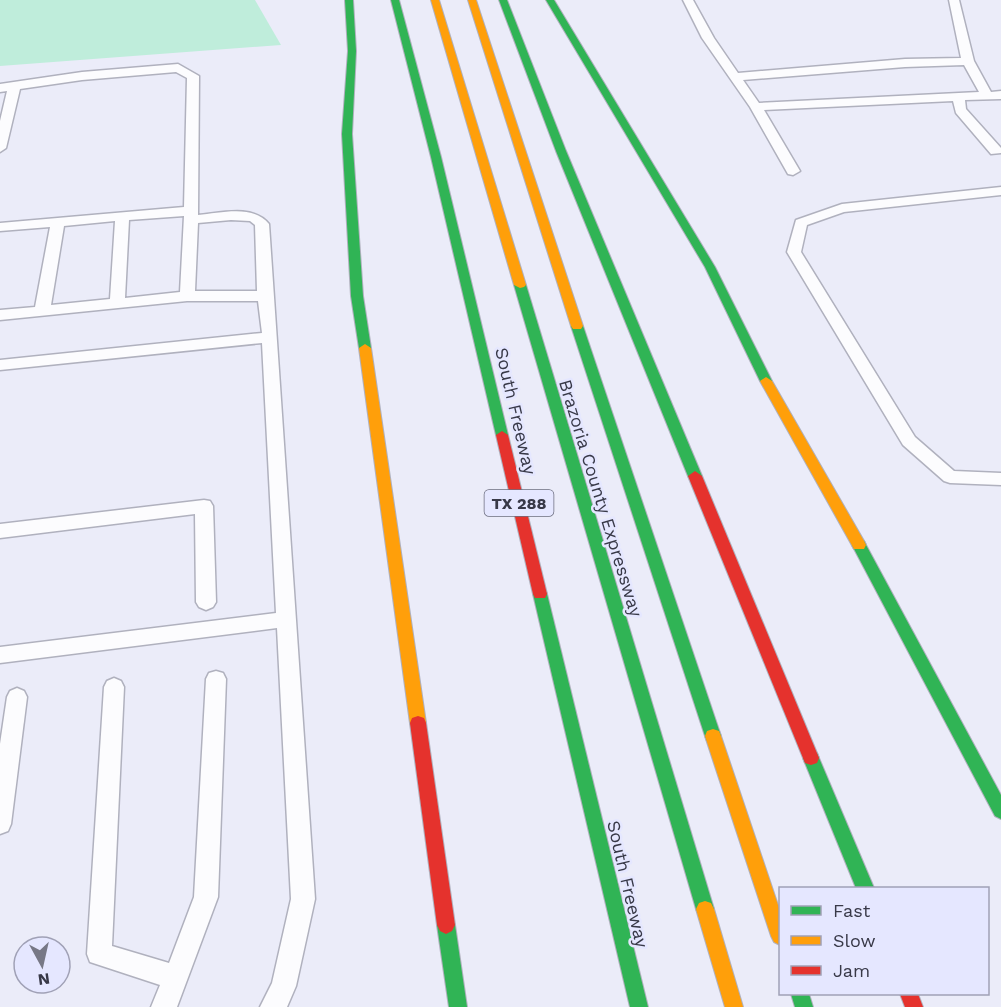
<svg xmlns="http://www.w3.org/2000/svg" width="1001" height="1007" viewBox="0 0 1001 1007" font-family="'Work Sans',sans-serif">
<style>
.green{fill:#bfeddb}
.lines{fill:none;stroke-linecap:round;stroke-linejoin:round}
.lane-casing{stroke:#b0b1be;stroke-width:3}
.fast-casing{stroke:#b0b1be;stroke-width:2}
.slow-casing{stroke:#b0b1be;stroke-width:2}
.jam-casing{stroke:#b0b1be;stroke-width:2}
.lane{fill:#fcfcfe;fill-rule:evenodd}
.fast{fill:#30b455;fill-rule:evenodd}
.slow{fill:#ff9f0a;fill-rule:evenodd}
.jam{fill:#e5322d;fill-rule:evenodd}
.labels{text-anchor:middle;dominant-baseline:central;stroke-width:5;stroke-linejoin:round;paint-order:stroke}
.shield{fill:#e5e7ff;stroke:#6c6d7f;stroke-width:1.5}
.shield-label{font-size:16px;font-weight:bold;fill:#383948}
.street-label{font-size:18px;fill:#383948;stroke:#e5e7ff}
</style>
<rect width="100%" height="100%" fill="#ebecf9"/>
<!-- green -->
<polygon class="green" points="0,0 255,0 281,45 0,66"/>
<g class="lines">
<!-- lane casing -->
<g class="lane-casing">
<g id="lane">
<path d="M683,0h10l21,38 24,35 167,-14 56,-1 -12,-58h10l15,61 17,31 10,-1v8l-36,1 1,9 35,39v5l-10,1 -35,-41 -3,-12 -189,9 36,61 -7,4 -5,-1 -38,-67 -48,-69zM964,65l15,27 -220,11 -16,-23 162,-13z"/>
<path d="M178,64l21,12 -1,139c23,-2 55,-11 71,9l46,675 -19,87 -9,21h-27l12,-24 19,-84 -14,-271 -277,35v-16l276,-34 -14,-270 -262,27v-10l262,-27 -4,-32h-71l-187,19v-10l35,-3 15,-80 -50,4v-8l184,-16 3,-129 -11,-6 -94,8 -62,9 -14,59 -6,4v-31l7,-30 -7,1v-8l82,-12zM184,216l-4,76 -55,6 4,-78zM231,220l19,1 5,4 2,66h-62l3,-68zM115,221l-5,78 -59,6 13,-79z"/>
<polygon points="1001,187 1001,195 844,212 807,225 801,252 915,437 954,471 1001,473 1001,485 950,483 944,481 903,445 787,252 796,220 842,204"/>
<polygon points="204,500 210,501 213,506 216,602 213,607 206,610 199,607 196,602 195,514 0,538 0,524"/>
<polygon points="216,671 223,673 226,679 218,897 177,1007 151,1007 160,985 90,962 87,954 104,687 107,681 114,678 121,681 124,687 112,946 169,963 194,897 206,679 209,673"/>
<polygon points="17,688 24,691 27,697 11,824 8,831 0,834 0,744 7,697 10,691"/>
</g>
</g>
<!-- fast casing -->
<g class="fast-casing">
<g id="fast">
<polygon points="345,0 353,0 356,51 352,134 363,296 371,348 365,352 359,348 351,296 342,134 348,51"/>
<polygon points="391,0 399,0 441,157 508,435 502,439 496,435 431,157"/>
<polygon points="499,0 507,0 566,151 702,476 700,479 690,479 688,476 556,151"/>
<polygon points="546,0 554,0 715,267 772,381 770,384 766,385 760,381 705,267"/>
<polygon points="520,282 526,285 714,909 711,915 705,917 699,915 696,909 514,285"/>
<polygon points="577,322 583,326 721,736 719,741 713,743 707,741 705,736 571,326"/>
<polygon points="859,540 864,541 866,545 1001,795 1001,819 995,816 852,545 854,541"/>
<polygon points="540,588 545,590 547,594 648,1007 630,1007 533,594 535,590"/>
<polygon points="811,751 817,753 819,758 874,888 856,888 803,758 805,753"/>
<polygon points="446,916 452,919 455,925 467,1007 449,1007 437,925 440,919"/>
<polygon points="791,994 809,994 813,1007 795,1007"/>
</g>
</g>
<!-- slow casing -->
<g class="slow-casing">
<g id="slow">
<polygon points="431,0 439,0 526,285 524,287 520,288 514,285"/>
<polygon points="468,0 476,0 583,326 581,329 573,329 571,326"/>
<polygon points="365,344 371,348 426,723 424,728 418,730 412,728 410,723 359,348"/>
<polygon points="766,377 772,381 864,541 866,545 864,549 854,549 760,381"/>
<polygon points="713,729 719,731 721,736 780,911 780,945 774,942 771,936 705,736 707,731"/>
<polygon points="705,901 711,903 714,909 743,1007 725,1007 696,909 699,903"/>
</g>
</g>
<!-- jam casing -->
<g class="jam-casing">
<g id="jam">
<polygon points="502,431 508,435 547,594 545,598 535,598 533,594 496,435"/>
<polygon points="695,471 702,476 819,758 817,763 811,765 805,763 803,758 688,476"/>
<polygon points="418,716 424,718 426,723 455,925 452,931 446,934 440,931 437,925 410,723 412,718"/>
<polygon points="900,994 918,994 923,1007 905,1007"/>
</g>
</g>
<!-- lane -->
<use href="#lane" class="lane"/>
<!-- fast -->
<use href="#fast" class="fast"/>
<!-- slow -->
<use href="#slow" class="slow"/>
<!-- jam -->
<use href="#jam" class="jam"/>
</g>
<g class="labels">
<!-- shield labels -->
<rect class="shield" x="484.5" y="490" width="69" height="26" rx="4.5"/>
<g class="shield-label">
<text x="519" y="503">TX 288</text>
</g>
<!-- street labels -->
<g class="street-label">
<text transform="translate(516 411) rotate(77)">South Freeway</text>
<text transform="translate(601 498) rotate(73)">Brazoria County Expressway</text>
<text transform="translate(628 884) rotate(77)">South Freeway</text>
</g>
</g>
<!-- legend -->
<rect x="779" y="887" width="210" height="108" fill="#e5e7ff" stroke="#a0a1b6" stroke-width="1.5"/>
<rect x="791" y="906" width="30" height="9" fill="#30b455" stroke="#a0a1b6" stroke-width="1.5"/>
<text x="833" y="917" font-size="18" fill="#383948">Fast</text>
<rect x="791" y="936" width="30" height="9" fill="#ff9f0a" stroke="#a0a1b6" stroke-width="1.5"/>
<text x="833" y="947" font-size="18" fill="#383948">Slow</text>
<rect x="791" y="966" width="30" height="9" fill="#e5322d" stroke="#a0a1b6" stroke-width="1.5"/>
<text x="833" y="977" font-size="18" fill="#383948">Jam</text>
<!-- north arrow -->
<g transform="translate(42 965) rotate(172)"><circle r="28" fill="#e5e7ff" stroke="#a0a1b6" stroke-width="1.5"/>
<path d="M0-4.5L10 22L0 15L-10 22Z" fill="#777886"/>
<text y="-9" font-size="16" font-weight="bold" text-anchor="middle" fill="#383948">N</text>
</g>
</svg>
